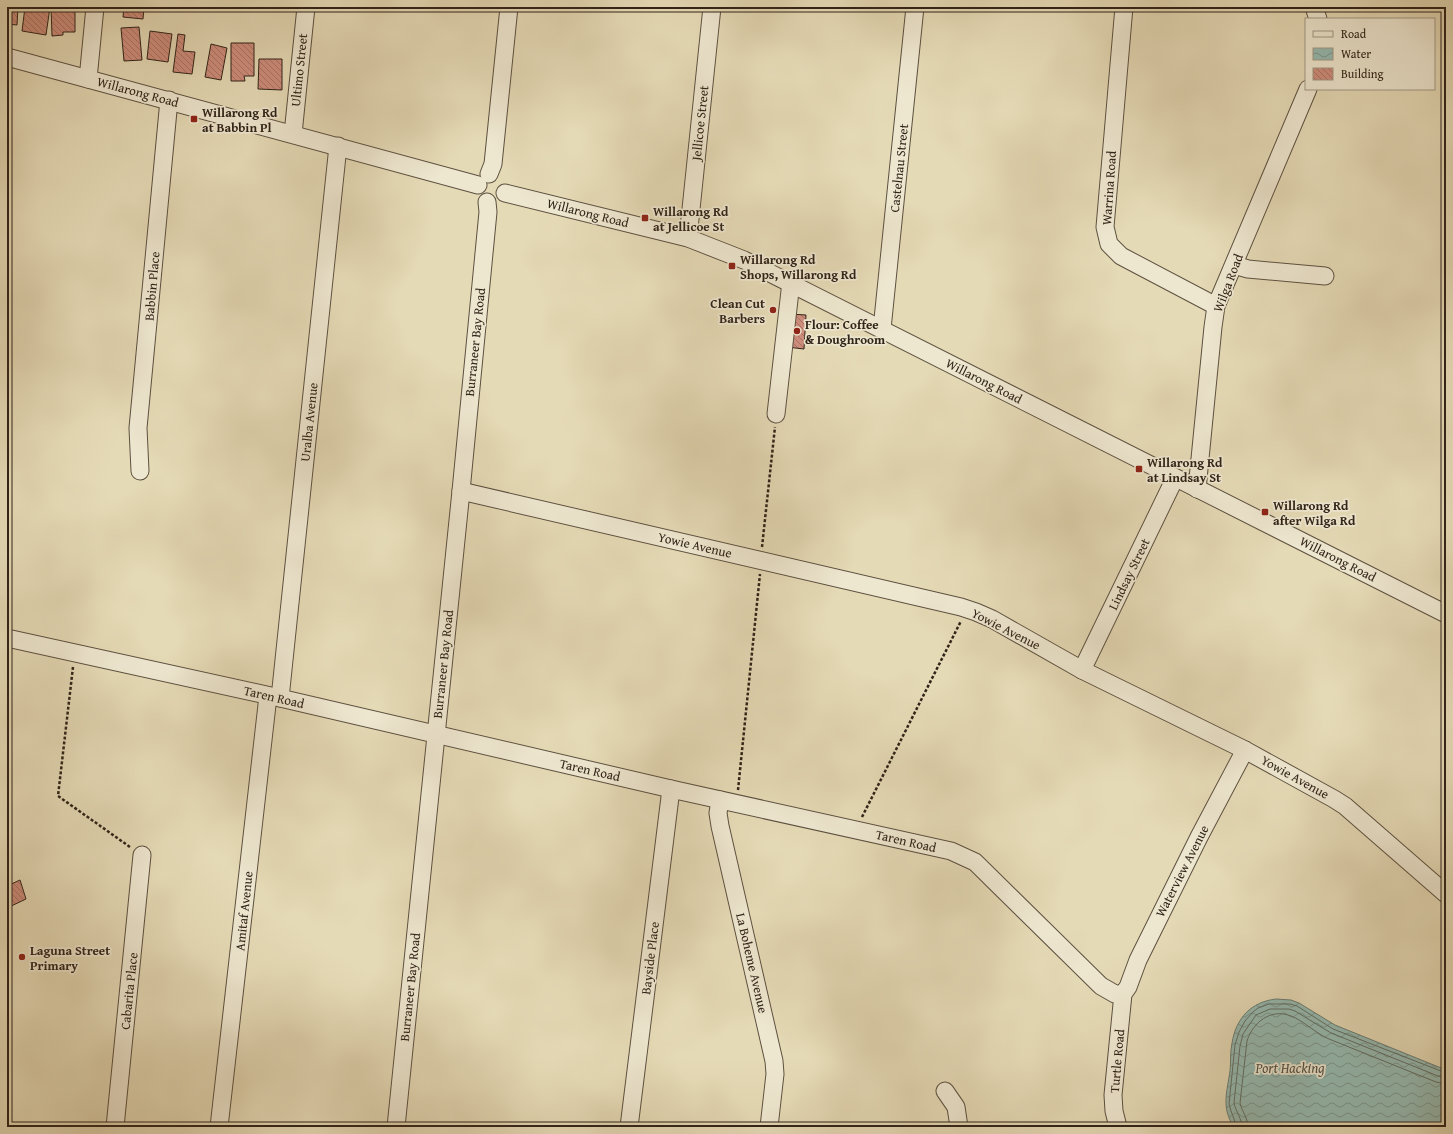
<svg xmlns="http://www.w3.org/2000/svg" width="1453" height="1134" viewBox="0 0 1453 1134" font-family="'Gentium Book Plus',serif">
<style>
.water{fill:url(#water-waves);stroke:#6d7e74}
.lines{fill:none;stroke-linecap:round;stroke-linejoin:round}
.shore{stroke:#636e64;stroke-width:1}
.building{fill:url(#building-back-hatch);stroke:#302318}
.minor-casing{stroke:#5d5140;stroke-width:19}
.path{stroke:#302318;stroke-width:2.5;stroke-dasharray:3 2;stroke-linecap:butt}
.minor{stroke:#eee7d0;stroke-width:17}
.poi-dot{fill:#8f2418;stroke:#eee7d0;stroke-width:1.5}
.labels{text-anchor:middle;dominant-baseline:central;stroke-width:3.5;stroke-linejoin:round;paint-order:stroke}
.street-label{font-size:13px;fill:#302318;stroke:#eee7d0}
.poi-label{font-size:13px;font-weight:bold;fill:#302318;stroke:#eee7d0;text-anchor:start}
.water-label{font-size:14px;font-style:italic;fill:#4f5046;stroke:#eee7d0}
</style>
<defs>
<pattern id="water-waves" width="16" height="10" patternUnits="userSpaceOnUse"><rect width="16" height="10" fill="#96bab1"/><path d="M0 5q4-4 8 0t8 0" fill="none" stroke="#7b978f"/></pattern>
<pattern id="building-back-hatch" width="6" height="6" patternUnits="userSpaceOnUse"><rect width="6" height="6" fill="#ce8d7c"/><path d="M-1 5l2 2M0 0l6 6M5-1l2 2" fill="none" stroke="#a87365"/></pattern>
</defs>
<rect width="100%" height="100%" fill="#e5dab6"/>
<filter id="stains"><feTurbulence type="fractalNoise" baseFrequency=".005" numOctaves="4"/><feColorMatrix values="0 0 0 0 .2 0 0 0 0 .09 0 0 0 0 .02 0 0 0 .5 -.17"/></filter>
<radialGradient id="worn" r=".72"><stop offset=".6" stop-color="#630" stop-opacity="0"/><stop offset="1" stop-color="#630" stop-opacity=".3"/></radialGradient>
<!-- water -->
<path class="water" d="M1276,999l15,1 8,3 36,22 111,45v57h-212c-13,-19 -7,-35 -4,-56 1,-9 0,-19 2,-28 4,-25 19,-41 44,-44z"/>
<g class="lines">
<!-- shore -->
<g class="shore">
<polyline points="1237,1127 1231,1111 1229,1104 1235,1045 1239,1032 1245,1021 1253,1012 1258,1008 1269,1004 1290,1004 1297,1006 1333,1029 1446,1073"/>
<path d="M1242,1127c0,-8 -6,-15 -8,-24l6,-57 3,-12 13,-19 14,-6h19l6,2 36,22 107,43 8,2"/>
<path d="M1248,1127c0,-9 -6,-15 -8,-24l7,-62c6,-19 24,-33 44,-25 13,5 24,17 38,23l107,43 10,2"/>
</g>
</g>
<!-- building -->
<g class="building">
<polygon points="7,7 18,7 17,25 7,24"/>
<polygon points="25,7 50,7 46,35 22,31"/>
<polygon points="51,7 75,7 75,32 63,32 63,35 52,36"/>
<polygon points="124,7 144,7 143,19 123,17"/>
<polygon points="139,27 142,60 124,61 121,28"/>
<polygon points="150,31 172,34 168,62 147,59"/>
<polygon points="178,34 185,35 183,51 195,52 192,74 173,72"/>
<polygon points="231,43 254,43 254,76 244,76 245,81 231,81"/>
<polygon points="211,44 227,48 221,80 205,77"/>
<polygon points="259,59 282,59 282,90 258,89"/>
<polygon points="790,314 806,315 804,349 787,347"/>
<polygon points="20,880 26,899 7,908 7,886"/>
</g>
<g class="lines">
<!-- minor casing -->
<g class="minor-casing">
<g id="minor">
<polyline points="1124,7 1105,227 1109,244 1121,256 1216,306"/>
<polyline points="1314,7 1318,19"/>
<polyline points="7,57 478,185"/>
<polyline points="88,79 95,7"/>
<polyline points="293,134 306,7"/>
<polyline points="489,174 493,164 509,7"/>
<polyline points="505,193 688,238 744,260 1446,614"/>
<polyline points="688,238 712,7"/>
<polyline points="1234,265 1248,269 1325,276"/>
<polyline points="882,329 915,7"/>
<polyline points="776,414 791,282"/>
<polyline points="140,471 138,428 169,100"/>
<polyline points="1197,489 1213,327 1216,306 1308,89"/>
<polyline points="461,491 961,607 976,612 992,619 1082,670 1245,750 1334,799 1345,806 1446,894"/>
<polyline points="7,638 280,698 671,789 951,851 975,862 1101,986 1115,994 1123,994"/>
<polyline points="1082,670 1175,478"/>
<polyline points="280,698 338,146"/>
<polyline points="720,800 718,813 720,826 774,1061 775,1074 769,1127"/>
<polyline points="945,1091 956,1107 959,1127"/>
<polyline points="115,1127 142,855"/>
<polyline points="219,1127 268,696"/>
<polyline points="396,1127 461,491 488,212 487,202"/>
<polyline points="629,1127 671,789"/>
<polyline points="1118,1127 1114,1111 1113,1095 1123,994 1128,987 1138,960 1199,837 1245,750"/>
</g>
</g>
<!-- path -->
<g class="path">
<polyline points="762,547 775,427"/>
<polyline points="73,667 58,796 130,847"/>
<polyline points="738,790 760,574"/>
<polyline points="862,817 961,621"/>
</g>
<!-- minor -->
<use href="#minor" class="minor"/>
</g>
<!-- markers -->
<g class="poi-dot">
<rect x="190" y="115" width="8" height="8" rx="2"/>
<rect x="641" y="214" width="8" height="8" rx="2"/>
<rect x="728" y="262" width="8" height="8" rx="2"/>
<circle cx="773" cy="310" r="4"/>
<circle cx="797" cy="331" r="4"/>
<rect x="1135" y="465" width="8" height="8" rx="2"/>
<rect x="1261" y="508" width="8" height="8" rx="2"/>
<circle cx="22" cy="957" r="4"/>
</g>
<g class="labels">
<!-- street labels -->
<g class="street-label">
<text transform="translate(299 70) rotate(-84)">Ultimo Street</text>
<text transform="translate(138 92) rotate(15)">Willarong Road</text>
<text transform="translate(700 123) rotate(-84)">Jellicoe Street</text>
<text transform="translate(899 168) rotate(-84)">Castelnau Street</text>
<text transform="translate(1109 188) rotate(-86)">Warrina Road</text>
<text transform="translate(588 213) rotate(14)">Willarong Road</text>
<text transform="translate(1228 283) rotate(-69)">Wilga Road</text>
<text transform="translate(152 286) rotate(-85)">Babbin Place</text>
<text transform="translate(475 342) rotate(-84)">Burraneer Bay Road</text>
<text transform="translate(984 381) rotate(27)">Willarong Road</text>
<text transform="translate(309 422) rotate(-84)">Uralba Avenue</text>
<text transform="translate(695 545) rotate(13)">Yowie Avenue</text>
<text transform="translate(1338 559) rotate(27)">Willarong Road</text>
<text transform="translate(1129 574) rotate(-64)">Lindsay Street</text>
<text transform="translate(1006 629) rotate(27)">Yowie Avenue</text>
<text transform="translate(443 664) rotate(-84)">Burraneer Bay Road</text>
<text transform="translate(274 697) rotate(13)">Taren Road</text>
<text transform="translate(590 770) rotate(13)">Taren Road</text>
<text transform="translate(1295 777) rotate(29)">Yowie Avenue</text>
<text transform="translate(906 841) rotate(13)">Taren Road</text>
<text transform="translate(1182 871) rotate(-63)">Waterview Avenue</text>
<text transform="translate(244 911) rotate(-84)">Amitaf Avenue</text>
<text transform="translate(650 958) rotate(-83)">Bayside Place</text>
<text transform="translate(752 963) rotate(77)">La Boheme Avenue</text>
<text transform="translate(410 987) rotate(-84)">Burraneer Bay Road</text>
<text transform="translate(129 991) rotate(-84)">Cabarita Place</text>
<text transform="translate(1117 1061) rotate(-85)">Turtle Road</text>
</g>
<!-- poi labels -->
<g class="poi-label">
<text x="202" y="112">Willarong Rd<tspan x="202" dy="15">at Babbin Pl</tspan></text>
<text x="653" y="211">Willarong Rd<tspan x="653" dy="15">at Jellicoe St</tspan></text>
<text x="740" y="259">Willarong Rd<tspan x="740" dy="15">Shops, Willarong Rd</tspan></text>
<text x="765" y="303" text-anchor="end">Clean Cut<tspan x="765" dy="15">Barbers</tspan></text>
<text x="805" y="324">Flour: Coffee<tspan x="805" dy="15">&amp; Doughroom</tspan></text>
<text x="1147" y="462">Willarong Rd<tspan x="1147" dy="15">at Lindsay St</tspan></text>
<text x="1273" y="505">Willarong Rd<tspan x="1273" dy="15">after Wilga Rd</tspan></text>
<text x="30" y="950">Laguna Street<tspan x="30" dy="15">Primary</tspan></text>
</g>
<!-- water labels -->
<g class="water-label">
<text x="1290" y="1068">Port Hacking</text>
</g>
</g>
<!-- margin -->
<rect width="1453" height="1134" fill="none" stroke="#e5dab6" stroke-width="24"/>
<rect x="8" y="8" width="1437" height="1118" fill="none" stroke="#302318" stroke-width="2"/>
<rect x="12" y="12" width="1429" height="1110" fill="none" stroke="#302318"/>
<!-- legend -->
<rect x="1305" y="18" width="130" height="72" fill="#eee7d0" stroke="#a29986"/>
<rect x="1313" y="31" width="20" height="6" fill="#eee7d0" stroke="#a29986"/>
<text x="1341" y="38" font-size="12" fill="#302318">Road</text>
<rect x="1313" y="48" width="20" height="12" fill="url(#water-waves)" stroke="#a29986"/>
<text x="1341" y="58" font-size="12" fill="#302318">Water</text>
<rect x="1313" y="68" width="20" height="12" fill="url(#building-back-hatch)" stroke="#a29986"/>
<text x="1341" y="78" font-size="12" fill="#302318">Building</text>
<rect width="100%" height="100%" filter="url(#stains)"/>
<rect width="100%" height="100%" fill="url(#worn)"/>
</svg>
